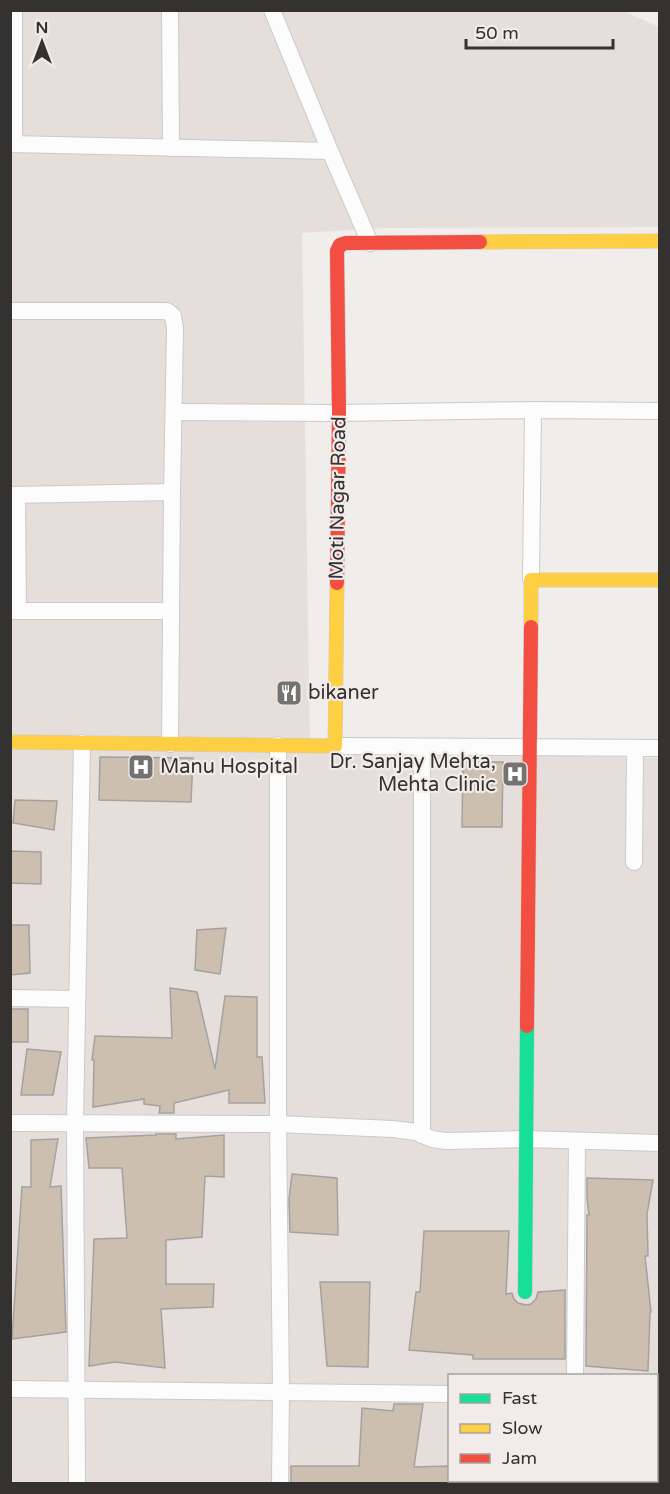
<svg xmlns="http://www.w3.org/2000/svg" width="670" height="1494" viewBox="0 0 670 1494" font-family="'Varela Round',sans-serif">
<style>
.built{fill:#e6deda;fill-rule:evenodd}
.building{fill:#cdbfaf;stroke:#a4a2a1;stroke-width:1.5}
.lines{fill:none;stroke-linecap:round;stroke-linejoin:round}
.street-casing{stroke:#cccac8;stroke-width:18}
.fast-casing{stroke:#cccac8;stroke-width:15}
.slow-casing{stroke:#cccac8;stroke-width:15}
.jam-casing{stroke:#cccac8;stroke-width:15}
.street{stroke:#fdfcfc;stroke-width:16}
.fast{stroke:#16e098;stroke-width:14}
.slow{stroke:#ffcf43;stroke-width:14}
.jam{stroke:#f24e42;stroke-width:14}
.labels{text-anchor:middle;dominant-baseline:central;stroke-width:4.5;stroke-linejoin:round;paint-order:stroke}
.street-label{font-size:20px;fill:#333231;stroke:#f1ecea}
.poi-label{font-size:20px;fill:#333231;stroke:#f1ecea;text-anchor:start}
</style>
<rect width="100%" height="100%" fill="#f0edeb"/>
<!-- built -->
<path class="built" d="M621,10l38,17v200l-275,1 -82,5 8,517 349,8v725h-648l-1,-1472zM450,1376h206v104h-206z"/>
<!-- building -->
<g class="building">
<polygon points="100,757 193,758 191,802 99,800"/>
<polygon points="463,762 503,762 502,827 462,827"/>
<polygon points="15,800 57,801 54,830 13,823"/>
<polygon points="10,851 41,852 41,884 10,883"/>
<polygon points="10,925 29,925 30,973 10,975"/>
<polygon points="226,928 220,974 195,970 197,930"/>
<polygon points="170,988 197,992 215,1069 225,996 257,997 257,1057 262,1057 265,1103 229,1103 229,1090 174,1103 174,1113 159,1113 160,1106 144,1104 144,1099 93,1107 94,1060 92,1060 95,1036 172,1038"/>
<rect x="10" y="1009" width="18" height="33"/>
<polygon points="27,1049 61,1052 53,1095 21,1095"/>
<polygon points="156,1134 176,1134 176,1139 224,1135 224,1177 205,1176 202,1237 166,1240 166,1284 214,1284 213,1307 161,1309 165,1368 115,1362 89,1366 94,1239 127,1238 122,1168 89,1168 86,1138 156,1135"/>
<polygon points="58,1139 50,1187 61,1186 66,1332 12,1339 22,1187 31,1187 31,1140"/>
<polygon points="292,1174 337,1178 338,1235 290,1232 289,1199"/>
<polygon points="587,1178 653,1180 647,1214 648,1256 645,1256 651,1312 650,1312 648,1371 586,1366 587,1215 589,1215 587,1198"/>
<polygon points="424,1231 509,1231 506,1294 512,1293 514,1299 518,1303 526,1305 531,1304 536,1299 538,1292 565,1290 565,1359 473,1359 473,1355 409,1350 416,1292 420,1292"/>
<polygon points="320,1282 370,1282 368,1367 327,1366"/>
<polygon points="394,1404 423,1404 414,1467 450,1466 450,1484 291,1484 291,1466 359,1466 362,1408 393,1411"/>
</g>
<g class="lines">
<!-- street casing -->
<g class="street-casing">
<g id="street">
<polyline points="170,10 171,148"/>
<polyline points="272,10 330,151 370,243"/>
<polyline points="10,144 330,151"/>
<polyline points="14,144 14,10"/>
<polyline points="10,311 167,311 173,316 175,328 172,492"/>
<polyline points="174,412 339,413 533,410 660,411"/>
<polyline points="10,495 172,492 170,744"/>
<polyline points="17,495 18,611"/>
<polyline points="531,580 533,410"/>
<polyline points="10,611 171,611"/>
<polyline points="278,745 278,1124 281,1391 280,1484"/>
<polyline points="335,746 660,748"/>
<polyline points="422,747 422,1135"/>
<polyline points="634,862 635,748"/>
<polyline points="10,998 77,999"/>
<polyline points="10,1123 278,1124 393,1129 416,1132 432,1139 446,1141 525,1139 660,1143"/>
<polyline points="575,1376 577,1141"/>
<polyline points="10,1389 450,1394"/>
<polyline points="656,1398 660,1398"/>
<polyline points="77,1484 75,1123 82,743"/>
<polyline points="475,1484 475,1480"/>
<polyline points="573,1484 573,1480"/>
</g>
</g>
<!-- fast casing -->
<g class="fast-casing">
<polyline id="fast" points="525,1292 527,1026"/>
</g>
<!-- slow casing -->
<g class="slow-casing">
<g id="slow">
<polyline points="480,242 660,241"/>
<polyline points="531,627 531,580 660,580"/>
<polyline points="10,742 335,746 337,583"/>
</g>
</g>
<!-- jam casing -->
<g class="jam-casing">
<g id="jam">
<polyline points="337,583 339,413 337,251 340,245 346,243 480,242"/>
<polyline points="527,1026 531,627"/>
</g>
</g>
<!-- street -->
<use href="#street" class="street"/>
<!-- fast -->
<use href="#fast" class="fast"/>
<!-- slow -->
<use href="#slow" class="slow"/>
<!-- jam -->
<use href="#jam" class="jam"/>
</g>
<!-- icons -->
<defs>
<g id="restaurant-square" transform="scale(1.35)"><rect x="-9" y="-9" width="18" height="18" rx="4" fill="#757372" stroke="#f1ecea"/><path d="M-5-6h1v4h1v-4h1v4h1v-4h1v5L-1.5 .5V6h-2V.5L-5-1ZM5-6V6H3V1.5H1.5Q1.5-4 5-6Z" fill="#fff"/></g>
<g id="hospital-square" transform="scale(1.35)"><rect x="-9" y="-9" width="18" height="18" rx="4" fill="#757372" stroke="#f1ecea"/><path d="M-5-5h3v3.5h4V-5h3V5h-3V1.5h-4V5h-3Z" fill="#fff"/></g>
</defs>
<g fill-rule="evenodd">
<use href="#restaurant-square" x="289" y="693"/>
<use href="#hospital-square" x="141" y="767"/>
<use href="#hospital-square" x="515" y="774"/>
</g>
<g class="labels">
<!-- street labels -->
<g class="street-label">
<text transform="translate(338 498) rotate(-89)">Moti Nagar Road</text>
</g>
<!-- poi labels -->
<g class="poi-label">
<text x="308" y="693">bikaner</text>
<text x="496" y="762" text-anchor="end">Dr. Sanjay Mehta,<tspan x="496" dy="23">Mehta Clinic</tspan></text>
<text x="160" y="767">Manu Hospital</text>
</g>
</g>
<!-- border -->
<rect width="670" height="1494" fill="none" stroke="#333231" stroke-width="24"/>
<!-- legend -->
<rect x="448" y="1374" width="210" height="108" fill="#f1ecea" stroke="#a5a2a0" stroke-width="1.5"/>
<rect x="460" y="1394" width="30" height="9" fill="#16e098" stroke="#a5a2a0" stroke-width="1.5"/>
<text x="502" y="1404" font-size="18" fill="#333231">Fast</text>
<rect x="460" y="1424" width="30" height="9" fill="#ffcf43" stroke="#a5a2a0" stroke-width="1.5"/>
<text x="502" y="1434" font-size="18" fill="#333231">Slow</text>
<rect x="460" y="1454" width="30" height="9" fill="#f24e42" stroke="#a5a2a0" stroke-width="1.5"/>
<text x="502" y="1464" font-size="18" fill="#333231">Jam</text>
<!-- north arrow -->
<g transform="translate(42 42)" stroke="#f1ecea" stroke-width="4.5" paint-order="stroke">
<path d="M0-4.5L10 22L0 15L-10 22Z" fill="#333231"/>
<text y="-9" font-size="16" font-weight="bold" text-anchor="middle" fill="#333231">N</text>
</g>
<!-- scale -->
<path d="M466 39v9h147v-9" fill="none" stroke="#333231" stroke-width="3"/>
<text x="475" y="39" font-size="18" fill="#333231" stroke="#f1ecea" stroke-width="4.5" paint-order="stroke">50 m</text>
</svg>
